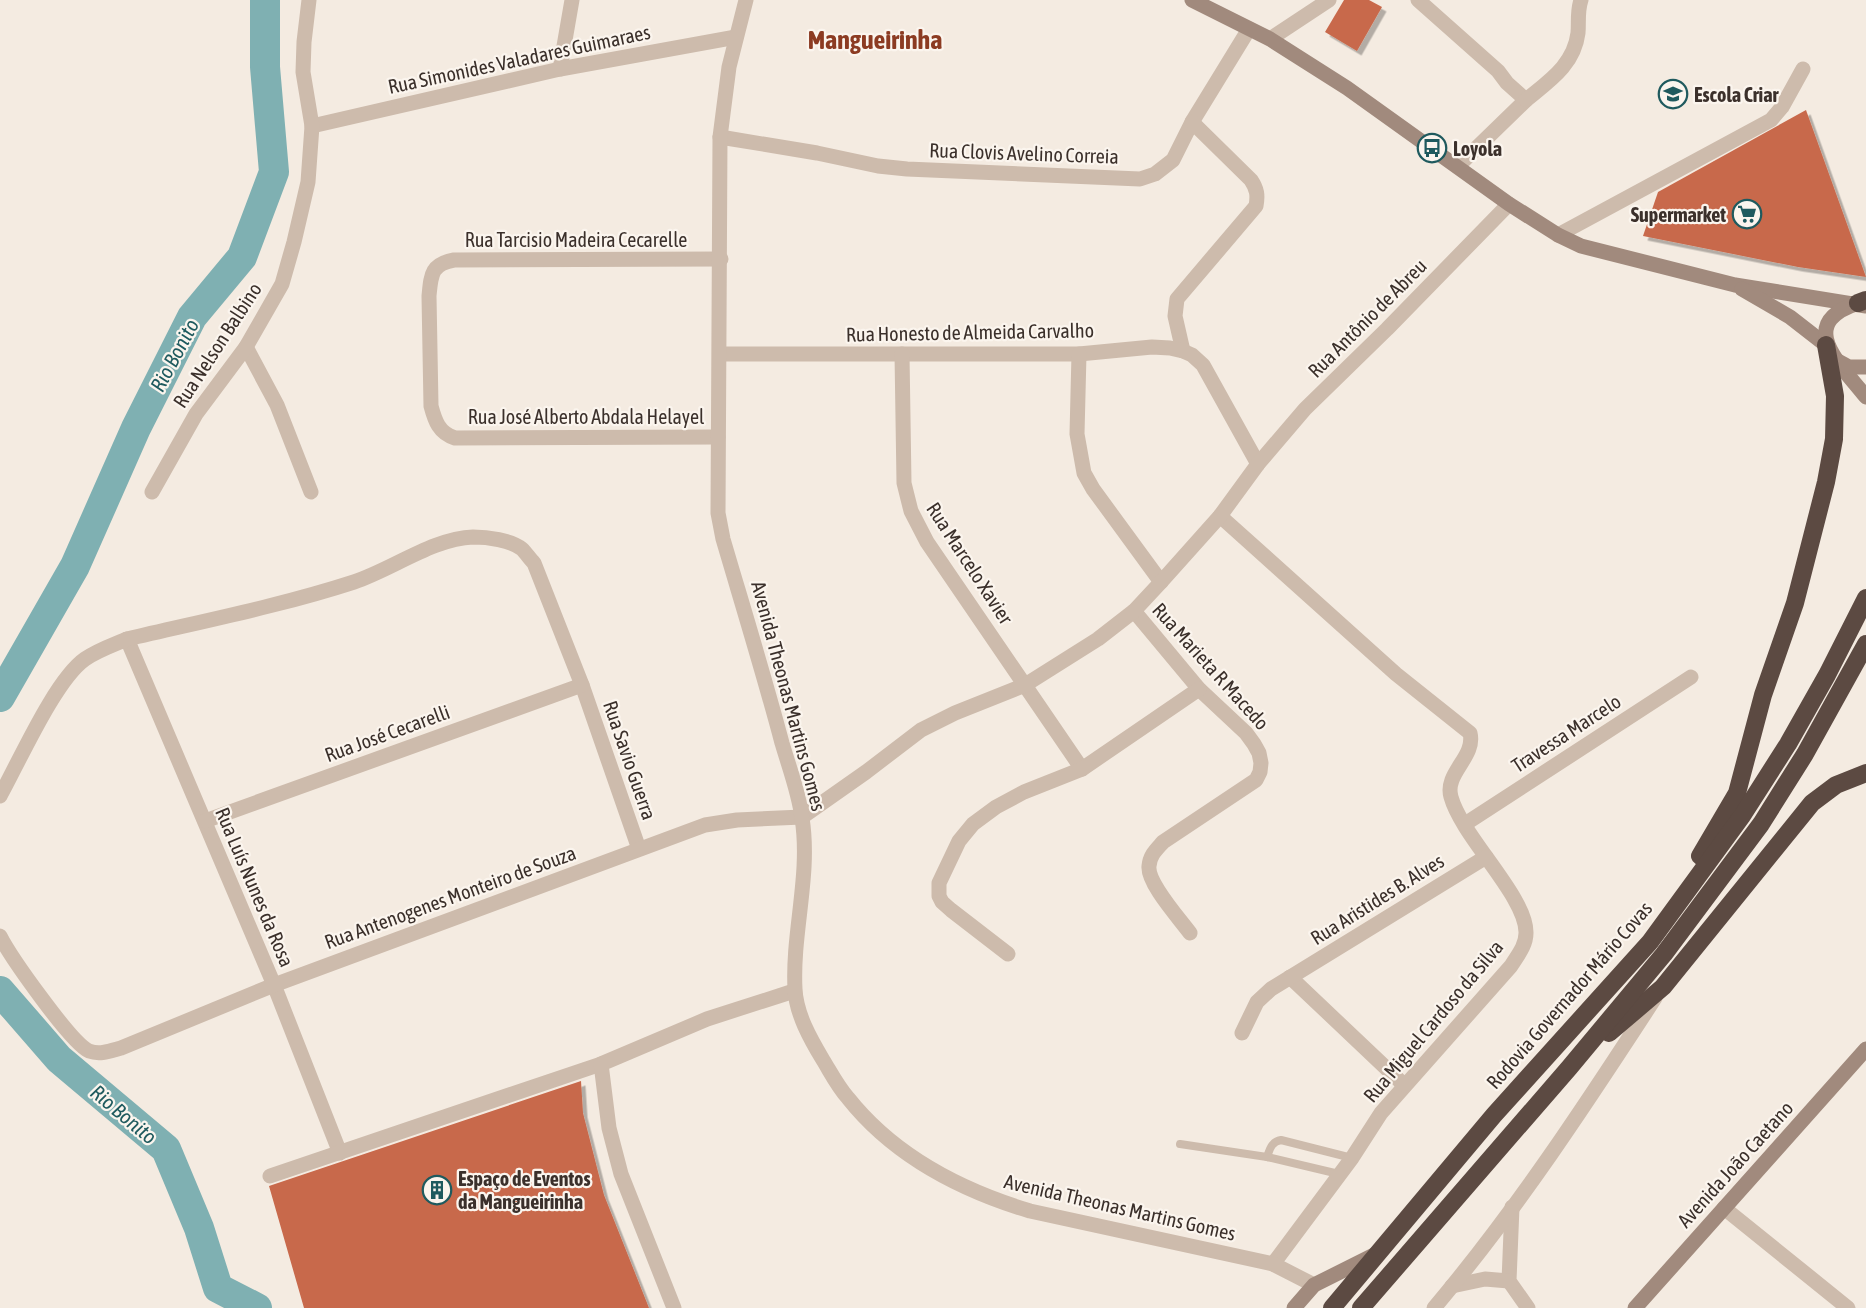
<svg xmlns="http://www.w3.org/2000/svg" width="1866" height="1308" viewBox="0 0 1866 1308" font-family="'Asap Condensed',sans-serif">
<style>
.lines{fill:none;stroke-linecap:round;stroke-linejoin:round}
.river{stroke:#7fb0b2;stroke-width:30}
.building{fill:#c8694b;filter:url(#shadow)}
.service{stroke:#cdbbac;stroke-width:8}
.minor{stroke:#cdbbac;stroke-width:15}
.tertiary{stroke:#cdbbac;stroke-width:15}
.secondary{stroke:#a18a7d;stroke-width:15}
.motorway{stroke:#5c4a42;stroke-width:18}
.labels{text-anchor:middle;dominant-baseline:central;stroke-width:4.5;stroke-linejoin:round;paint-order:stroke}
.street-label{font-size:20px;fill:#3b302b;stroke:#fbf5ee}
.poi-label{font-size:20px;font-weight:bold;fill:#3b302b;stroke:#fbf5ee;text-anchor:start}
.water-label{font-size:21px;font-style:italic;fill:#1f5a5e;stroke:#fbf5ee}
.district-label{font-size:26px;font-weight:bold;fill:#8c3b22;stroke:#fbf5ee}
</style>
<defs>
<filter id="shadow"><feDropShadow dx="4.5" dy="4.5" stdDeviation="0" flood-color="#0004"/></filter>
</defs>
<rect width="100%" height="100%" fill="#f4ebe1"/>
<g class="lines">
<!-- river -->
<g class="river">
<polyline points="0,697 75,566 136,428 192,317 242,257 274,172 265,67 265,0"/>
<polyline points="0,991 59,1059 166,1149 199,1228 218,1288 257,1308"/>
</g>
</g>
<!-- building -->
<g class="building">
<polygon points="1344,0 1369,0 1382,7 1357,51 1325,32"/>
<polygon points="1806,110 1866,277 1798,267 1643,236 1658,192"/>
<polygon points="581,1081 583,1113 604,1195 649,1308 304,1308 269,1186"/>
</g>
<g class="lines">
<!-- service -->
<g class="service">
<polyline points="1180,1144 1267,1157 1339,1174"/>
<path d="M1267,1157c3,-8 4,-15 14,-17l71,18"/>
</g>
<!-- minor -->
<g class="minor">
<polyline points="1418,0 1498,71 1507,83 1526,100 1458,166"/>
<polyline points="1270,39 1329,0"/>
<polyline points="560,69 572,0"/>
<path d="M1526,100c23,-19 48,-35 52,-67 1,-11 -1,-21 3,-33"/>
<polyline points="312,126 560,69 736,37"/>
<polyline points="720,137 817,153 878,166 907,169 1140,179 1155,174 1173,160 1192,122 1249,29"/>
<polyline points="1558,235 1771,120 1782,107 1803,69"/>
<polyline points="246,347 277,405 311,492"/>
<path d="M1183,351l-8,-35 2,-17 79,-93c2,-11 1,-17 -5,-26l-59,-58"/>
<polyline points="720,354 1079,354 1152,347 1170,348 1183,351 1192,355 1203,365 1258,464"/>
<polyline points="902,354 904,483 911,511 927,542 1082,769"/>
<polyline points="1079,354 1077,434 1084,473 1093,489 1161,582"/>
<path d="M718,437l-263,1c-16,-5 -20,-17 -24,-32l-2,-110c2,-21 2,-32 25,-36l267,-1"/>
<polyline points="152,492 196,414 246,347 282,284 294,242 308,182 312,126 303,72 304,42 309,0"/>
<path d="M1220,516l176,158 74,59c6,24 -26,40 -19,64 11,40 76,100 75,136 0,13 -9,23 -15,33l-130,147 -29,45 -79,106"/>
<path d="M1134,611l65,78 47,44 8,11 5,9 2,10 -1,9 -4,8 -93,62c-7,8 -13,13 -14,24 -2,17 30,52 41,67"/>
<polyline points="127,639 274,985 340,1153"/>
<path d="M0,796c19,-34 55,-116 85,-137 13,-9 28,-14 42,-20 76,-18 153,-33 227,-57 37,-12 80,-44 119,-45 14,0 38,3 49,12 4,4 8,10 12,14l48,122 57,164"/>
<polyline points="205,821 582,685"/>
<polyline points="1465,824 1691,677"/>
<path d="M0,936c10,20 71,107 89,115 11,4 21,0 32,-3l153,-63 431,-160 32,-5 65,-3 64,-45 55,-42 34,-17 70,-28 73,-46 36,-28 27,-29 59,-66 38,-52 47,-55 82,-80 122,-125"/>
<polyline points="1008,954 951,910 942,902 939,896 939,883 959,841 973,824 996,807 1024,792 1082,769 1199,689"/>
<polyline points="1290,977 1404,1085"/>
<polyline points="1242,1033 1257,1002 1271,989 1486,857"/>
<polyline points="270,1176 601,1064"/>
<polyline points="1512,1207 1509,1281 1528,1308"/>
<polyline points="1724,1208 1848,1308"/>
<polyline points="1452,1286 1485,1279 1509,1281"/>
<polyline points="674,1308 621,1174 609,1128 601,1064 707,1019 794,991"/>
</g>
<!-- tertiary -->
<g class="tertiary">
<path d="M746,0l-17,67 -9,70 -2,376 5,26c20,68 41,136 59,204 7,24 17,50 20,75 9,57 -10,114 -7,171 1,25 16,51 28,71 8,13 15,27 25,38 46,58 112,92 182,113l243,53 41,21"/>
<path d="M1434,1308c82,-97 152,-204 221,-310"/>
</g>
<!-- secondary -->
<g class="secondary">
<polyline points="1192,0 1270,39 1347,88 1509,204 1558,235 1581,246 1735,285 1866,306"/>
<polyline points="1742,289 1790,317 1826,345"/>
<path d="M1858,303c-64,21 -17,62 8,94"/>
<polyline points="1838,361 1849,367 1866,367"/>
<polyline points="1294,1308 1314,1285 1376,1254"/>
<polyline points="1635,1308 1866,1049"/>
</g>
<!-- motorway -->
<g class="motorway">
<polyline points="1858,303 1866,300"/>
<polyline points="1700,856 1737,793 1763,695 1795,603 1826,482 1834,439 1835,396 1826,345"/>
<polyline points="1609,1033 1663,987 1812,803 1836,785 1866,773"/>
<polyline points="1332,1308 1494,1115 1650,942 1742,816 1788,744 1827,675 1866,598"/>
<polyline points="1361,1308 1569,1068 1664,954 1761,824 1805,754 1866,644"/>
</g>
</g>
<!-- icons -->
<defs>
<g id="school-ring" transform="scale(1.5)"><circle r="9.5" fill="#fbf5ee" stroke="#1f5a5e" stroke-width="1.5"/><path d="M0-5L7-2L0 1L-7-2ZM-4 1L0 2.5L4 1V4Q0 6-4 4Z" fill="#1f5a5e"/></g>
<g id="bus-ring" transform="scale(1.5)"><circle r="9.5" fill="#fbf5ee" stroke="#1f5a5e" stroke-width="1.5"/><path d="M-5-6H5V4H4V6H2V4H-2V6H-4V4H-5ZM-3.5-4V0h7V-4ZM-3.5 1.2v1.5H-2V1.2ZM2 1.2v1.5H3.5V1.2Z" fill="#1f5a5e"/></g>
<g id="supermarket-ring" transform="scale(1.5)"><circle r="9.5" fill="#fbf5ee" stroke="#1f5a5e" stroke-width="1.5"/><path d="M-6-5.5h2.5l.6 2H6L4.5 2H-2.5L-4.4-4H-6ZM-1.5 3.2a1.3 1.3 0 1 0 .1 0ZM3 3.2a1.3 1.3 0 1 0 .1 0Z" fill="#1f5a5e"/></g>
<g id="building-ring" transform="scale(1.5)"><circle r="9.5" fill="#fbf5ee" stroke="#1f5a5e" stroke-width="1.5"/><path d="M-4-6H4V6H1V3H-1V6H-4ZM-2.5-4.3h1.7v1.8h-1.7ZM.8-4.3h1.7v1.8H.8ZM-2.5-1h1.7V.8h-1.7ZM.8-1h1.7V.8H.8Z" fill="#1f5a5e"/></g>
</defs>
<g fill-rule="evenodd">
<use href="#school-ring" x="1673" y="94"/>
<use href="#bus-ring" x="1432" y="148"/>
<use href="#supermarket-ring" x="1747" y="214"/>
<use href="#building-ring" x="437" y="1190"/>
</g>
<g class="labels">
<!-- street labels -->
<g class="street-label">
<text transform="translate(519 59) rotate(-12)">Rua Simonides Valadares Guimaraes</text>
<text transform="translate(1024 153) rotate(2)">Rua Clovis Avelino Correia</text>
<text x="576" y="239">Rua Tarcisio Madeira Cecarelle</text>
<text transform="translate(1367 318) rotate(-45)">Rua Antônio de Abreu</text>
<text transform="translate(970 332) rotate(-1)">Rua Honesto de Almeida Carvalho</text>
<text transform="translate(217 345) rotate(-57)">Rua Nelson Balbino</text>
<text x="586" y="416">Rua José Alberto Abdala Helayel</text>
<text transform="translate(970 563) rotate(57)">Rua Marcelo Xavier</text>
<text transform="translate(1211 666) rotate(48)">Rua Marieta R Macedo</text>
<text transform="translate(789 696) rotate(75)">Avenida Theonas Martins Gomes</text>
<text transform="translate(387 733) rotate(-20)">Rua José Cecarelli</text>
<text transform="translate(1566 733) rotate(-33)">Travessa Marcelo</text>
<text transform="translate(630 760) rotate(71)">Rua Savio Guerra</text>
<text transform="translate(255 887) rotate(67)">Rua Luís Nunes da Rosa</text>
<text transform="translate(450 897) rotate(-20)">Rua Antenogenes Monteiro de Souza</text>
<text transform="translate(1377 899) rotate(-32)">Rua Aristides B. Alves</text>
<text transform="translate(1569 995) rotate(-49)">Rodovia Governador Mário Covas</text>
<text transform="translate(1433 1021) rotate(-50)">Rua Miguel Cardoso da Silva</text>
<text transform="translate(1735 1164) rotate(-48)">Avenida João Caetano</text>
<text transform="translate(1120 1207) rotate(13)">Avenida Theonas Martins Gomes</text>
</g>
<!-- poi labels -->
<g class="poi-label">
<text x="1694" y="94">Escola Criar</text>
<text x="1453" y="148">Loyola</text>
<text x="1726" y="214" text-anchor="end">Supermarket</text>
<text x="458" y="1178">Espaço de Eventos<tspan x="458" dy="23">da Mangueirinha</tspan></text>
</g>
<!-- water labels -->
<g class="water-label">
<text transform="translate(174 355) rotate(-62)">Rio Bonito</text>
<text transform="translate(124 1114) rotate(40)">Rio Bonito</text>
</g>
<!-- district labels -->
<g class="district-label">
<text x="875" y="40">Mangueirinha</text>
</g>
</g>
</svg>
